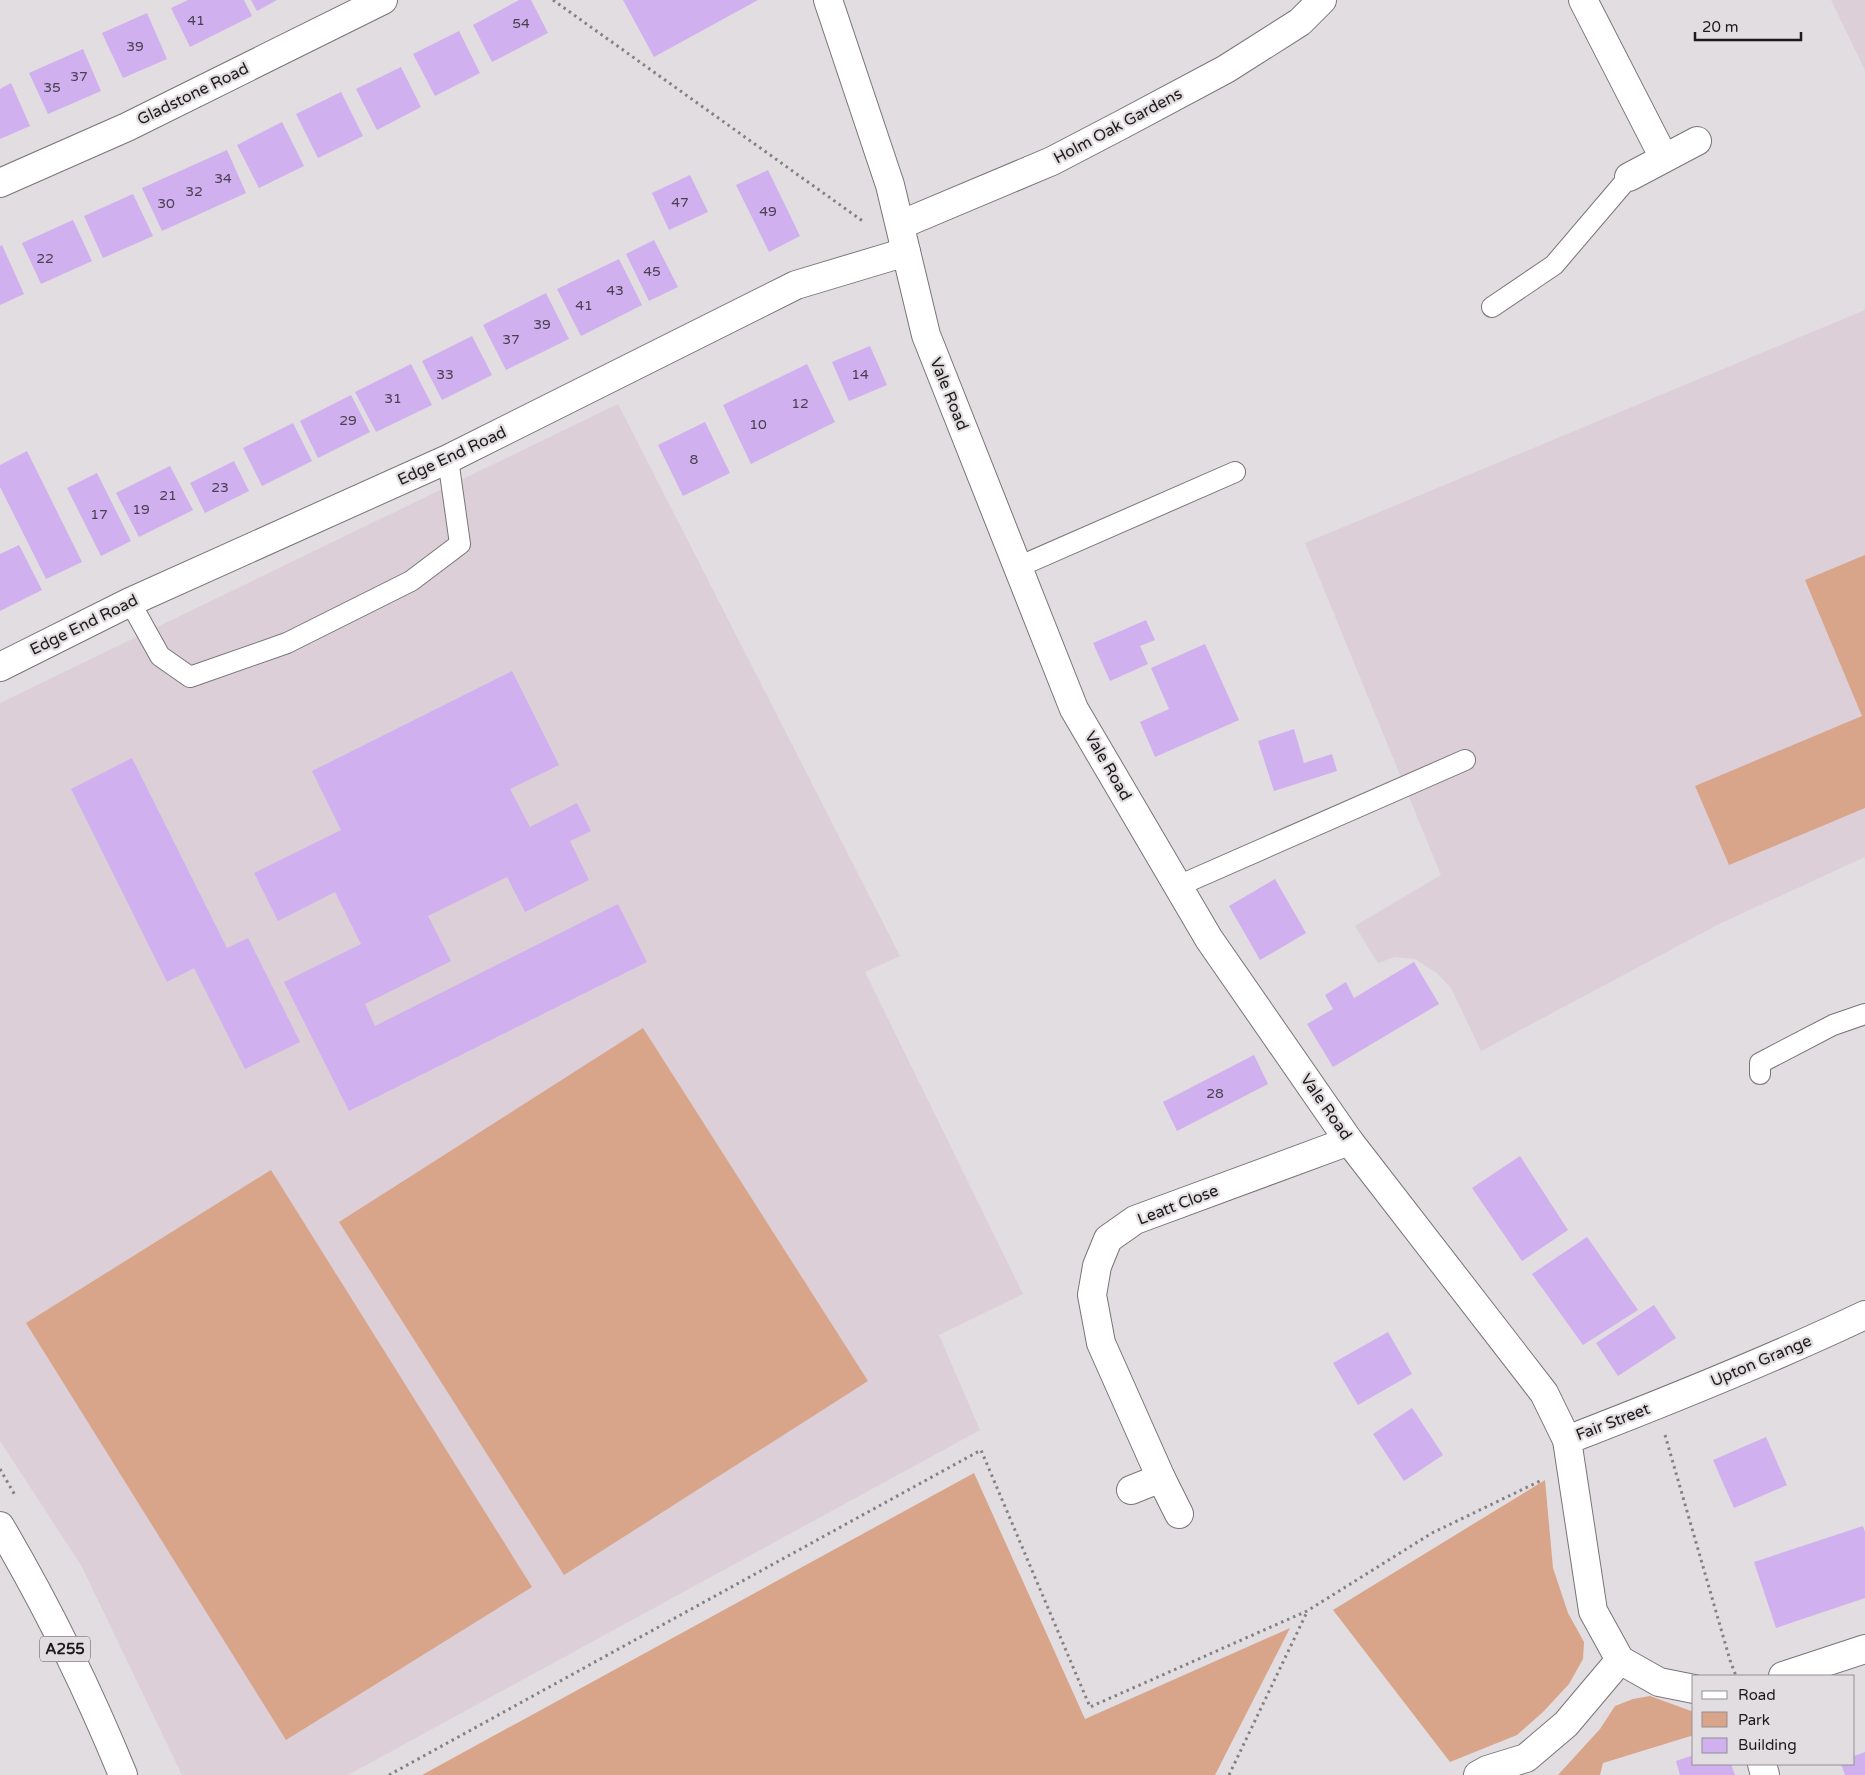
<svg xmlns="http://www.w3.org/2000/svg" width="1865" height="1775" viewBox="0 0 1865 1775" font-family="'Varela Round',sans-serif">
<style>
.built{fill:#dccfd7}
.green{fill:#d9a58a}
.building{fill:#d0b0ef}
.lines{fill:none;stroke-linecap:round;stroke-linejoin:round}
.lane-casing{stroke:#797577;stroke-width:22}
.street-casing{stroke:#797577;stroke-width:30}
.primary-casing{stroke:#797577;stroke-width:30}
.path{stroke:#848183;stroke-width:3;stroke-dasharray:2.5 4;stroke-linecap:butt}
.lane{stroke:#fff;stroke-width:20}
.street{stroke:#fff;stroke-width:28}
.primary{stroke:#fff;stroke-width:28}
.labels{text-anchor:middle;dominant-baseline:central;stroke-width:4.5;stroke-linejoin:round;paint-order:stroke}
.number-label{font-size:14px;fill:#494050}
.shield{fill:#e2dde0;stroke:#575456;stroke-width:1}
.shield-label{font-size:15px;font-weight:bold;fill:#1c1a1b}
.street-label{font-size:16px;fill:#1c1a1b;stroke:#e2dde0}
</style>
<rect width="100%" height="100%" fill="#e2dde0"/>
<!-- built -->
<g class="built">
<polygon points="1831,0 1865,0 1865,70"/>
<polygon points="1865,310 1865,857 1721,923 1481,1051 1451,988 1437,973 1415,959 1395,957 1378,963 1355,926 1441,875 1305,543"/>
<polygon points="618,404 900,956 865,972 1023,1294 939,1335 980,1430 348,1775 182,1775 81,1565 0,1441 0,703"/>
</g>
<!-- green -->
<g class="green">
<polygon points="1865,555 1865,808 1729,865 1695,786 1862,716 1805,580"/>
<polygon points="643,1028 868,1381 564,1575 339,1222"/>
<polygon points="271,1170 532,1587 286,1740 26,1323"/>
<polygon points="974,1473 1085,1719 1290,1628 1215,1775 422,1775"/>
<polygon points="1545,1480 1553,1568 1568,1613 1584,1642 1583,1659 1569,1684 1543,1712 1517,1735 1450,1762 1333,1610"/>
<polygon points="1650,1696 1694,1712 1694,1735 1603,1763 1600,1775 1558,1775 1600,1729 1615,1706 1633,1699"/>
</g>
<!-- building -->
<g class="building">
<polygon points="188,0 244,0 252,16 190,47 171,8"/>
<polygon points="251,0 277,0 257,11"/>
<polygon points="519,0 531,0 548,33 492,62 473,25"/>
<polygon points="623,0 758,0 654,57"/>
<polygon points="147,13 167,59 123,78 102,33"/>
<polygon points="459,31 480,73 435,96 413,54"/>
<polygon points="83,49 101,91 48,114 29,73"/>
<polygon points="401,67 421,107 377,130 356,89"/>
<polygon points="11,83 30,126 0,139 0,89"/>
<polygon points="341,92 363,136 318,158 296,114"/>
<polygon points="282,122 304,166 259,188 237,145"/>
<polygon points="227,150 246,193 162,231 142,188"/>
<polygon points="768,170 800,236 769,252 736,185"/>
<polygon points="690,175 708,212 669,230 652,193"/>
<polygon points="133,194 153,236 103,258 84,216"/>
<polygon points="73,220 92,261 41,284 22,243"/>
<polygon points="654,240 678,287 649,301 626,254"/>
<polygon points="2,245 24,294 0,305 0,246"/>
<polygon points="619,259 642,305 581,336 557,289"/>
<polygon points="546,293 569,339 506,370 483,325"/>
<polygon points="472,336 492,375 442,400 422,361"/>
<polygon points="870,346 887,385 849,401 832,362"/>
<polygon points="411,364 432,405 376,432 355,392"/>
<polygon points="807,364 835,422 751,464 723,405"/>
<polygon points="351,395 370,432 318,458 300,421"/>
<polygon points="705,422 730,473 683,496 658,445"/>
<polygon points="293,423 312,461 262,486 243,448"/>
<polygon points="27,451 82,562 46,579 0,487 0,465"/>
<polygon points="234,461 249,491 205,513 190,483"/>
<polygon points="170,466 193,510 139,537 116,493"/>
<polygon points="97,473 131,541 101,556 67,488"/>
<polygon points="19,545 42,590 0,611 0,554"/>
<polygon points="1146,620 1155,640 1140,646 1148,664 1110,681 1093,643"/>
<polygon points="1205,644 1239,720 1155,757 1140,722 1169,709 1151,668"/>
<polygon points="512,671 559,765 510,789 530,827 577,803 591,831 570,841 589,880 525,912 507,877 428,916 451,961 365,1004 375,1026 618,904 647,962 349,1111 284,982 361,944 335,892 278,921 254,873 341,830 312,771"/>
<polygon points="1294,729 1304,763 1332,754 1337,771 1274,791 1258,741"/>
<polygon points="132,758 227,948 248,938 300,1042 245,1069 194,968 167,982 71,789"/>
<polygon points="1275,879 1306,933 1260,960 1229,906"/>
<polygon points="1414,962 1439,1004 1333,1067 1307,1024 1333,1009 1325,995 1346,982 1354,998"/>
<polygon points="1254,1055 1268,1084 1177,1131 1163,1102"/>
<polygon points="1520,1156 1568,1230 1522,1261 1472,1188"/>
<polygon points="1587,1237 1638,1310 1583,1345 1532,1274"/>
<polygon points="1654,1305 1676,1338 1618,1376 1596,1343"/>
<polygon points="1388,1332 1412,1374 1358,1405 1333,1363"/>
<polygon points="1412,1408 1443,1455 1404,1481 1373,1434"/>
<polygon points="1766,1437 1787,1485 1734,1508 1713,1460"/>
<polygon points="1863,1526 1865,1532 1865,1598 1776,1628 1754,1562"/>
<polygon points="1865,1752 1865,1775 1845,1775 1841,1764 1854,1764 1854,1756"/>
<polygon points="1694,1755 1694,1764 1731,1764 1735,1775 1680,1775 1676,1761"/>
</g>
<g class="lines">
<!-- lane casing -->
<g class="lane-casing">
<g id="lane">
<polyline points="1492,307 1554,265 1629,177"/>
<polyline points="1018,567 1235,472"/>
<polyline points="130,602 160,656 190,677 287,643 411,581 460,544 448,459"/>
<polyline points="1178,886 1465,760"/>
<polyline points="1760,1074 1760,1063 1833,1025 1865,1014"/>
</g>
</g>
<!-- street casing -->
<g class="street-casing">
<g id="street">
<polyline points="828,0 890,185 926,335 1074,709 1209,939 1349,1141 1544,1393 1567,1440 1593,1611 1620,1660 1659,1682 1694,1689"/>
<polyline points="1583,0 1664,158"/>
<polyline points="1629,177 1697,141"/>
<polyline points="0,183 127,127 383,0"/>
<polyline points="900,225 1052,161 1121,125 1226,69 1300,22 1322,0"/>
<polyline points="0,667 130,602 448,459 796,285 906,252"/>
<path d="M1567,1440c101,-39 201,-79 298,-125"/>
<polyline points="1131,1490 1161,1478"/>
<polyline points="1179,1514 1161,1478 1101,1343 1092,1295 1097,1266 1108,1239 1135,1220 1349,1141"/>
<polyline points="1783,1676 1865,1649"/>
<polyline points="1762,1764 1765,1775"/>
<polyline points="1478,1775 1487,1770 1526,1758 1566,1724 1620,1660"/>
</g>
</g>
<!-- primary casing -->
<g class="primary-casing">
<path id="primary" d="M0,1526c47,80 88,163 123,249"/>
</g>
<!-- path -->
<g class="path">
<polyline points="553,0 864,222"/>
<polyline points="1665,1435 1730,1660 1736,1676"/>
<polyline points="0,1469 16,1497"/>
<polyline points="389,1775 981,1450 1090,1707 1307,1611 1432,1533 1540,1481"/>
<polyline points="1229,1775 1307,1612"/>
</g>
<!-- lane -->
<use href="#lane" class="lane"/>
<!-- street -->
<use href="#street" class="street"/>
<!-- primary -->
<use href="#primary" class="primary"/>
</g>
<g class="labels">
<!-- number labels -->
<g class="number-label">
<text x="196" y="20">41</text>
<text x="521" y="23">54</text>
<text x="135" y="46">39</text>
<text x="79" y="76">37</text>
<text x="52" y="87">35</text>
<text x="223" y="178">34</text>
<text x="194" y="191">32</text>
<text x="680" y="202">47</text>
<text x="166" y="203">30</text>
<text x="768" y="211">49</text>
<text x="45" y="258">22</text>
<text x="652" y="271">45</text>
<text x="615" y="290">43</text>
<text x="584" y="305">41</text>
<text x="542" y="324">39</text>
<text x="511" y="339">37</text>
<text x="445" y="374">33</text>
<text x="860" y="374">14</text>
<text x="393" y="398">31</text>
<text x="800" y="403">12</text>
<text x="348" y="420">29</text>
<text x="758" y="424">10</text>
<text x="694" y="459">8</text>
<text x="220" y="487">23</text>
<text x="168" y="495">21</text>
<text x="141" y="509">19</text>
<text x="99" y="514">17</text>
<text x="1215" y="1093">28</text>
</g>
<!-- shield labels -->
<rect class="shield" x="40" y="1636.5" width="50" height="25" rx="4"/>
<g class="shield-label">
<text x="65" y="1649">A255</text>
</g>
<!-- street labels -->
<g class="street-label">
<text transform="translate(193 94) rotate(-26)">Gladstone Road</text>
<text transform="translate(1118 126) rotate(-28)">Holm Oak Gardens</text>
<text transform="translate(949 394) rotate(68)">Vale Road</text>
<text transform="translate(452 456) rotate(-25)">Edge End Road</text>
<text transform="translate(84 625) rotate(-26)">Edge End Road</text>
<text transform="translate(1108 766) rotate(60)">Vale Road</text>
<text transform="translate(1326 1107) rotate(55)">Vale Road</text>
<text transform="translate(1178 1205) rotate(-21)">Leatt Close</text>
<text transform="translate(1761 1361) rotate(-23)">Upton Grange</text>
<text transform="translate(1613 1422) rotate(-21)">Fair Street</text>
</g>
</g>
<!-- legend -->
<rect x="1692" y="1675" width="162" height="90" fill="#e2dde0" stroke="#938f91"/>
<rect x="1702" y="1691" width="25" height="8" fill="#ffffff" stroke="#938f91"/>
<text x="1738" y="1700" font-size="15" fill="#1c1a1b">Road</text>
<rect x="1702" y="1712" width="25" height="15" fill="#d9a58a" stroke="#938f91"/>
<text x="1738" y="1725" font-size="15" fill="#1c1a1b">Park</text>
<rect x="1702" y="1738" width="25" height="15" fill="#d0b0ef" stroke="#938f91"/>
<text x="1738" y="1750" font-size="15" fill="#1c1a1b">Building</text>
<!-- scale -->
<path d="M1695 32v8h106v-8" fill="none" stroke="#1c1a1b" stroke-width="2.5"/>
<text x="1702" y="32" font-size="15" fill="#1c1a1b" stroke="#e2dde0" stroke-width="4" paint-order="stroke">20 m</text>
</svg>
